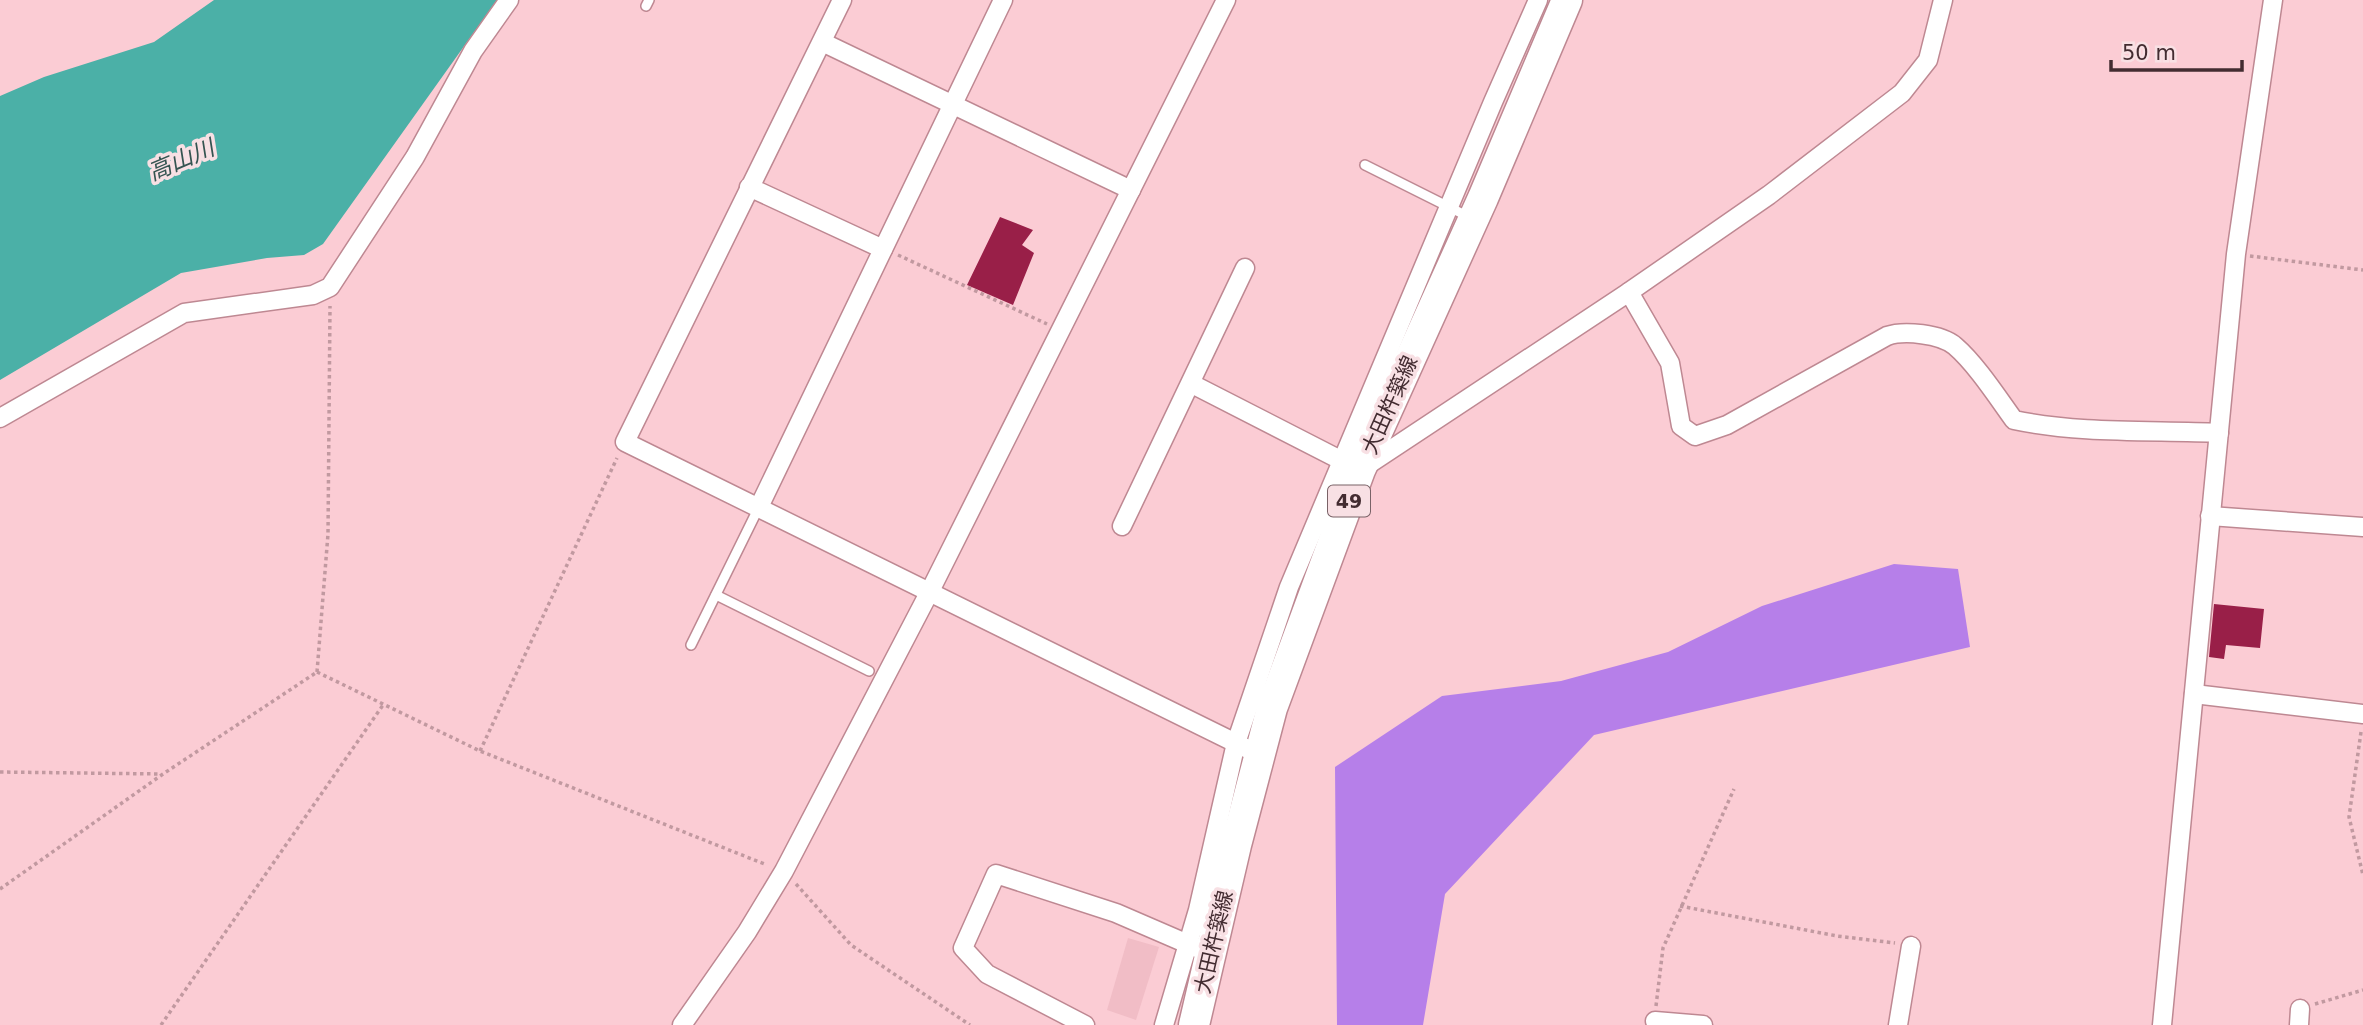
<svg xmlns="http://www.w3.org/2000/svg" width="2363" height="1025" viewBox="0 0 2363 1025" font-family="'DejaVu Sans','Noto Sans JP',sans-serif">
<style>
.built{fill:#f1bdc6}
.forest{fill:#b67fe9}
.water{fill:#4bb0a7}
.building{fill:#991f48}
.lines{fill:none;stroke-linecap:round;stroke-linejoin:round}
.lane-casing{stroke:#be8892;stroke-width:12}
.street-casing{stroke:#be8892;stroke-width:21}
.primary-casing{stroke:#be8892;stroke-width:33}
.path{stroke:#c199a0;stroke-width:3.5;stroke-dasharray:3.5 3.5;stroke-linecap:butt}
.lane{stroke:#fff;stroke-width:9}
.street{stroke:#fff;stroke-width:18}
.primary{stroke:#fff;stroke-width:30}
.labels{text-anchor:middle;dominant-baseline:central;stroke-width:7;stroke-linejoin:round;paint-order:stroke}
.shield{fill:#f8e0e4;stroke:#796267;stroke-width:2}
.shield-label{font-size:19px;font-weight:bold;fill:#432c31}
.street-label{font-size:21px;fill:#432c31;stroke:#f8e0e4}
.water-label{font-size:23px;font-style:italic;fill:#355451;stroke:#f8e0e4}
</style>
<rect width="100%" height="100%" fill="#fbccd4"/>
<!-- built -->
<polygon class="built" points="1128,938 1159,947 1136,1020 1107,1010"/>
<!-- forest -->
<polygon class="forest" points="1894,564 1958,569 1970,647 1594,735 1445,894 1423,1025 1337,1025 1335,767 1442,696 1561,681 1668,652 1762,606"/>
<!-- water -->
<polygon class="water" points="214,0 497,0 323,244 304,255 267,258 181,273 0,380 0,96 44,77 154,42"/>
<!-- building -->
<g class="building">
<polygon points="1000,217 1033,230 1022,245 1034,253 1013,305 967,285"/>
<polygon points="2214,604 2264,609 2260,648 2226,645 2224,659 2209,657"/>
</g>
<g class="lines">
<!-- lane casing -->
<g class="lane-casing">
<g id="lane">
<polyline points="646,6 649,0"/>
<polyline points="1365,165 1469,217"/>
<polyline points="716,595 869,671"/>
<polyline points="691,645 759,507"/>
</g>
</g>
<!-- street casing -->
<g class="street-casing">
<g id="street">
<polyline points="842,0 625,442 1260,755"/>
<path d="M1943,0l-15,60 -26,33 -133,102 -140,97 41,71 11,63 14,10 32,-11 160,-89c17,-6 54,-2 68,10 21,18 43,52 59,74 66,14 137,10 205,13"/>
<polyline points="822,42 1131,190"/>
<polyline points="749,187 883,249"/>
<polyline points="1192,384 1360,470 1629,292"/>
<polyline points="0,418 184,313 313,295 330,287 415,157 473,51 509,0"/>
<polyline points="759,507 1003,0"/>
<polyline points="2210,516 2363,527"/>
<polyline points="1122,526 1245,268"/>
<polyline points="2194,694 2363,714"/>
<polyline points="1655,1021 1703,1025"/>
<polyline points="682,1025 747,932 784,871 930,591 1226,0"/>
<polyline points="1085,1025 987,974 963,948 996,874 1116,913 1197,948"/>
<polyline points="1164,1025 1198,910 1236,743 1289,587 1493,102 1538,0"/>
<polyline points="1898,1025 1911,946"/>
<polyline points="2162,1025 2236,254 2273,0"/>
<polyline points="2299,1025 2300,1009"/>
</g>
</g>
<!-- primary casing -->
<g class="primary-casing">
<polyline id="primary" points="1194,1025 1236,845 1272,708 1360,470 1483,198 1567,0"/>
</g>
<!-- path -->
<g class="path">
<polyline points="898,255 1047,324"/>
<polyline points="2250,256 2363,270"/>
<polyline points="317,672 480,751 767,865"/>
<polyline points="317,672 328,534 330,306"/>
<polyline points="2361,732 2349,817 2363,875"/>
<polyline points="480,751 617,458"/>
<polyline points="0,772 161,774"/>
<polyline points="796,884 851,945 970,1025"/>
<polyline points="0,889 163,774 317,672"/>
<polyline points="1680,906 1837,936 1895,943"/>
<polyline points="2315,1004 2363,990"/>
<polyline points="1656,1006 1663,948 1734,789"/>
<polyline points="161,1025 383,705"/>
</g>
<!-- lane -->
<use href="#lane" class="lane"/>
<!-- street -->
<use href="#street" class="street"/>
<!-- primary -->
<use href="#primary" class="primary"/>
</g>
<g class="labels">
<!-- shield labels -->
<rect class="shield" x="1328" y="485.5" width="42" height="31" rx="5"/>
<g class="shield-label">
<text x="1349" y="501">49</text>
</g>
<!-- street labels -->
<g class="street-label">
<text transform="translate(1390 405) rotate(-66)">大田杵築線</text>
<text transform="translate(1214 942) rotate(-77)">大田杵築線</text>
</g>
<!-- water labels -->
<g class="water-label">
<text transform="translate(181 160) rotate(-23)">高山川</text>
</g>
</g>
<!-- scale -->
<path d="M2111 60v10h131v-10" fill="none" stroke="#432c31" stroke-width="3.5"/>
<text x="2122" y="60" font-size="21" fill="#432c31" stroke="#f8e0e4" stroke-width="5" paint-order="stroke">50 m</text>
</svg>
